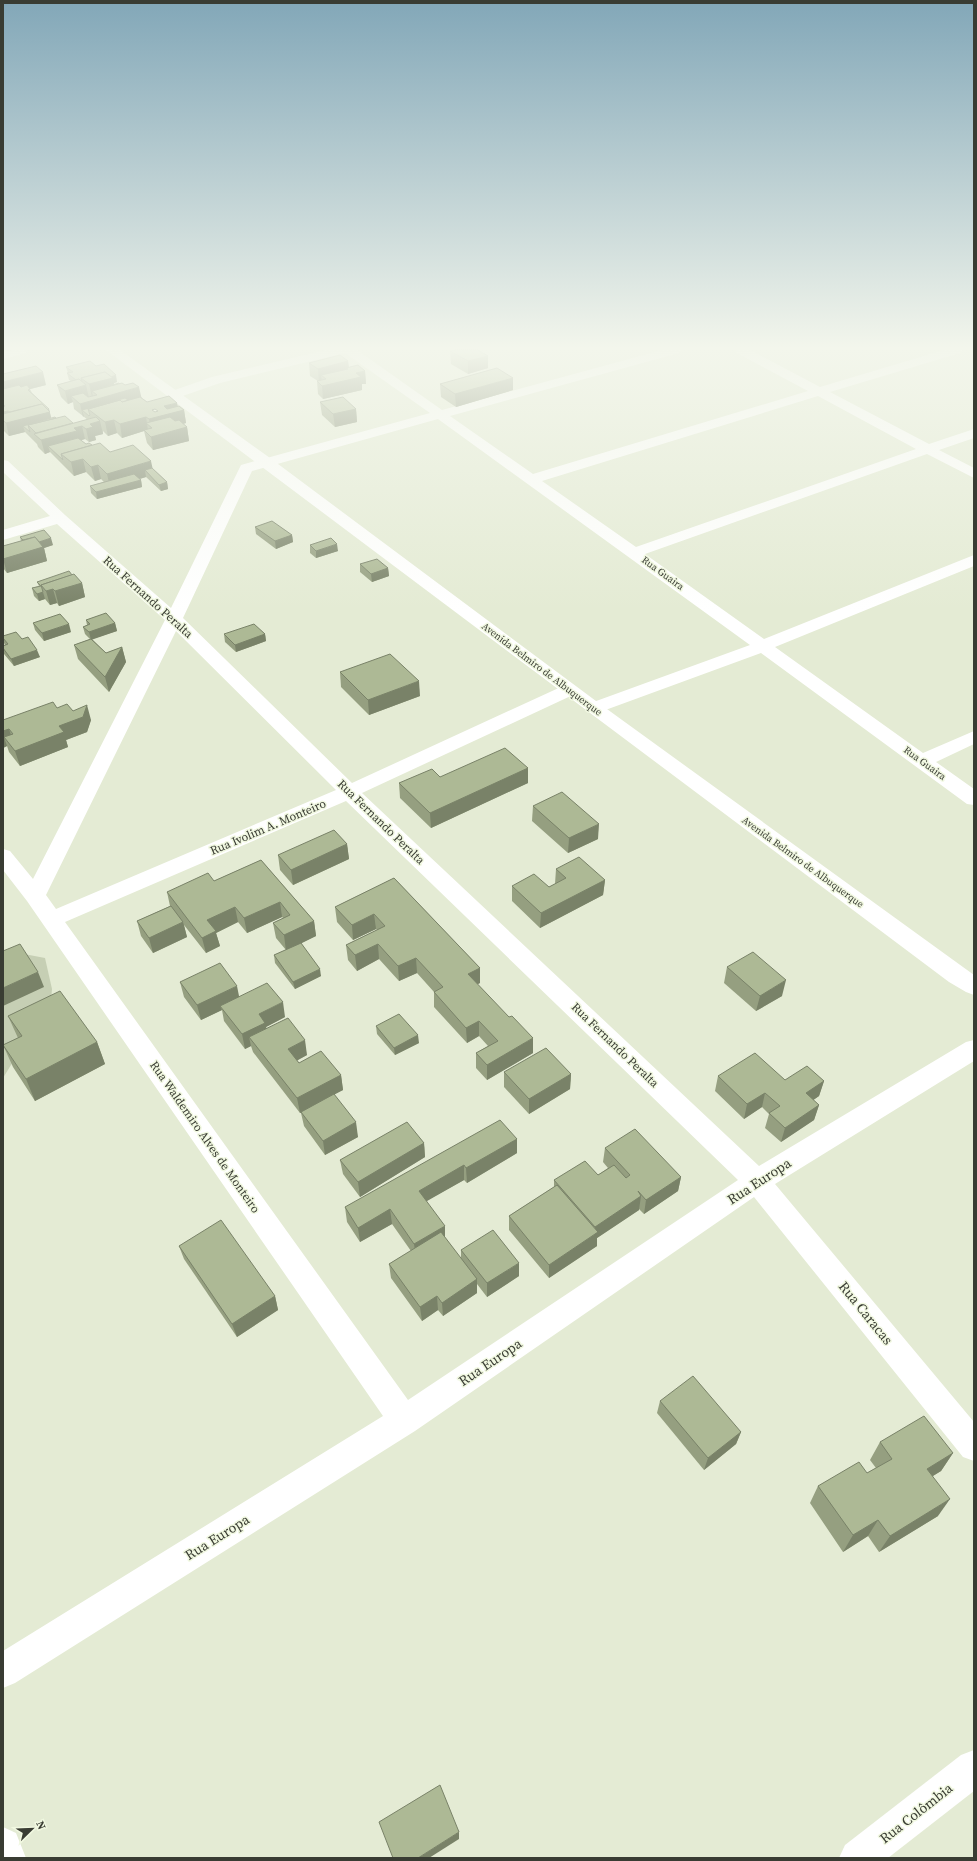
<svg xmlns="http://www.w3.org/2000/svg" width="977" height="1861" viewBox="0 0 977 1861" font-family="'Source Serif 4',serif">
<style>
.green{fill:#c6cfb4}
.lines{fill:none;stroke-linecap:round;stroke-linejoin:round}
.street{fill:#fff;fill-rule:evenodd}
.secondary{fill:#fff;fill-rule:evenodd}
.wall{fill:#959f80;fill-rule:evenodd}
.shaded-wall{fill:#798268}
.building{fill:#adb995;stroke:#798268;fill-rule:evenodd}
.labels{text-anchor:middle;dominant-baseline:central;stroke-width:3;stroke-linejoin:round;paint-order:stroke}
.far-street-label{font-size:10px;fill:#393c33;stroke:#f1f8e1}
.street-label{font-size:12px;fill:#393c33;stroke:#f1f8e1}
.near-street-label{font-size:14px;fill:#393c33;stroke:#f1f8e1}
</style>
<rect width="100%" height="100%" fill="#e4ebd4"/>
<!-- green -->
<polygon class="green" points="3,950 45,958 52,989 51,1000 3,1078"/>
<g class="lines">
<!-- street -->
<g class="street">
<polygon points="8,350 28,350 26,353 3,359 3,351"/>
<path d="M326,350h31l85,60 220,-60h19l-2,3 -229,63 83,58 275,-83 -71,-38 -2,-3h15l70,37 124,-37h18l-2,3 -130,39 99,52 45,-15v9l-35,12 35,18v10l-47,-24 -282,100 119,85 210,-84v11l-199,81 148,106 51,-22v13l-38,18 38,27v16l-7,-1 -206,-151 -161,59 -6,1 -6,-1 -3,-4 3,-4 162,-59 -312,-226 -186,52 -69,147 169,165 211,-97 6,-1 6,1 3,4 -3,4 -213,99 397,373 207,-124 8,-2v21l-199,123 199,238v39l-11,-4 -209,-260 -339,234 -400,252 -12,5v-37l380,-235 -356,-515 -24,-31v-21l7,2 23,28 132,-259 -108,-96 -54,16v-10l47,-14 -47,-44v-12l5,1 57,54 106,93 70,-143 189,-52 -85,-60 -125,30 -46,16 -5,-1 -1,-3 1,-3 43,-15zM818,396l98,53 -280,98 -94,-66zM176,631l160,159 -280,119 -10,-14zM346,801l392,379 -330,220 -343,-478z"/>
<polygon points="974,1750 974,1791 888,1858 839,1858 845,1845 961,1755"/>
<polygon points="3,1827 16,1833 26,1858 3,1858"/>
</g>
<!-- secondary -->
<polygon class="secondary" points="106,350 120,350 270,458 600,704 974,975 974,995 966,992 949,982"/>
</g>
<!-- wall -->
<g class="wall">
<polygon points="450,351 488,368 468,374 451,364"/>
<polygon points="348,361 349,367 365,371 366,384 362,384 362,390 323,399 318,394 317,381 318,381 310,376 309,363"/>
<path d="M96,366l21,16 -3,1v1l27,13 6,5 31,4 6,4 2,13 -3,1 4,3 2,14 -36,9 -6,-7 -3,-12 -22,7 -5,-5 -9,3 -5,-5v3l-8,2 1,4 -7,2 -4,-3 -4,1 5,4 6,1 18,7 42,16 15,14 1,7 -7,2 -15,-14 -6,2 1,1 1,7 -45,12 -6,-6 -1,-7 14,-4 -3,-3 -6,2 -9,-9 -12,4 -24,-24 -5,2 -7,-7 -1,-3 -12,-12 -16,4 -6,-6v-56l43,11 -16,4 2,4 17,16 2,9h5l17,6 15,-4 -14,-11 -1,-7 -5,2 -7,-7 -4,-12 14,-4 -2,-1 -2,-7h1l-2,-6zM155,409l3,2 -3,1 -3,-2z"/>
<polygon points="440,384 513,390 456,407 441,397"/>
<polygon points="320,402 356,409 357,422 335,427 322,415"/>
<polygon points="255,527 292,535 293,542 276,549 256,534"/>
<polygon points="20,537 53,545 44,548 47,561 7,573 3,568 3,546 21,541"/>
<polygon points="310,545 338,551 316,558 310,553"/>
<polygon points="360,564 388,568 389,576 372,582 360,572"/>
<polygon points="72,575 82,583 85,597 59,606 57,603 50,605 45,599 39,601 34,596 32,588 39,586 37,582"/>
<polygon points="86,620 115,623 117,631 92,639 106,653 122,647 126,662 109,692 78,659 74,645 90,639 85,634 83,627 87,625"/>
<polygon points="33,623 71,632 44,641 35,630"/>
<polygon points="224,634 265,634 266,641 236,652 225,642"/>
<polygon points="3,636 22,639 40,657 14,666 4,654 3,651 3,646 5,645 3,641"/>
<polygon points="340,672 420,696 369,715 341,687"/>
<polygon points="57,708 73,711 91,720 87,732 66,740 68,747 20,766 9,752 7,746 3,748 3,720"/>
<polygon points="528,768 528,783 431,828 400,798 399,783 440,777"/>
<polygon points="533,806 598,839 568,853 532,821"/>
<polygon points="347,844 349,859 293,885 280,870 278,855"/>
<polygon points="261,860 314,921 316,936 301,943 321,976 295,989 275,963 274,955 286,950 276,938 273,923 283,918 282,917 247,933 238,922 216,933 220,946 206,953 184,925 187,937 153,953 141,936 137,921 170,906 167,892 214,881"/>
<polygon points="556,869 605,880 603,895 540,928 512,901 512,886 549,887 555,884"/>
<polygon points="394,878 480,968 480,983 477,984 533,1053 487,1080 476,1068 476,1053 488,1046 479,1036 467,1043 434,1007 434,992 417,973 399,981 379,959 357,971 348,960 346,945 377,930 376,929 353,940 337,922 335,907"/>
<polygon points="727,967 782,996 756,1011 724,983"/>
<polygon points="180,982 239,997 285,1017 266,1027 267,1029 307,1055 297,1060 299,1063 341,1075 343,1090 334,1094 358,1137 325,1155 304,1126 301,1113 300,1113 253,1052 251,1046 245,1049 224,1021 222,1010 201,1020 184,997"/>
<polygon points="8,1016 97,1042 105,1064 35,1101 13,1067 3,1045 18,1038"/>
<polygon points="376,1026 419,1043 395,1055 377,1034"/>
<polygon points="504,1072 571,1074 570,1089 529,1114 504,1087"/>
<polygon points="718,1076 785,1080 824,1081 819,1096 813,1100 819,1105 814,1120 781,1142 765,1128 769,1114 762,1107 744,1119 715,1091"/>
<polygon points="517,1139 517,1153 467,1183 464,1180 426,1201 445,1238 461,1259 461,1250 519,1276 487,1297 477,1284 477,1293 443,1316 438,1310 422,1321 391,1278 389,1264 411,1251 392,1224 360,1242 347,1222 345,1207"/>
<polygon points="424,1143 425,1157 360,1197 343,1174 340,1160"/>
<polygon points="605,1148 681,1177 678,1191 644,1214 639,1209 639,1210 597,1238 597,1246 549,1278 509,1230 509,1216 554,1187 554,1180 598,1175 608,1168 603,1162"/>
<polygon points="179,1246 275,1296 278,1310 237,1337 184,1259"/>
<polygon points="660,1401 741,1432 736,1444 704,1470 657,1413"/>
<polygon points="880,1442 953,1453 941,1471 933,1476 938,1516 879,1552 868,1536 843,1552 810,1503 818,1486 867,1473 876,1468 870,1460"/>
</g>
<!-- shaded-wall -->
<g class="shaded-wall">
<polygon points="6,350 13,350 7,351"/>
<polygon points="488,356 488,368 468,374 468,361"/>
<polygon points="348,361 349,374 348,369 346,368 347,374 321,375 322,381 319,382 318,369"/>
<polygon points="365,371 366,384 362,384 362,390 323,399 322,386 356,373"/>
<polygon points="43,372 46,385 3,396 3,382"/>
<polygon points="116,375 117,382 114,383 115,391 96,394 92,391 93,397 92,397 89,384"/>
<polygon points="513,378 513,390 456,407 455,394"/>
<polygon points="86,385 89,398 71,396 73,402 68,404 65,391"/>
<polygon points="139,387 142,400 82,410 84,416 83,417 80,404"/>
<polygon points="177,403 179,411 184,410 186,423 153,432 152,428 150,427 149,419 164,406"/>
<polygon points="49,409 53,425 23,426 25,432 9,436 6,423"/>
<polygon points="356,409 357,422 335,427 333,414"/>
<polygon points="8,411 10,417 5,418 3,412"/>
<polygon points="146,417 148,430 144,430 144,431 122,438 120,424"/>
<polygon points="114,420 117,433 108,436 105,422"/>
<polygon points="100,421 103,434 95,436 96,440 89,442 86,429 90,424"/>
<polygon points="73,423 74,428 82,426 85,439 79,441 48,446 50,452 45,454 41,440 36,436 36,433"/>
<polygon points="187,427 189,441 153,450 151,437"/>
<polygon points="83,459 86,472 74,476 71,462"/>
<polygon points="151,461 154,475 145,470 146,477 110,487 107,474"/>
<polygon points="98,465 101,479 95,481 91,467"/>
<polygon points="141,480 142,487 97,499 96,492"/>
<polygon points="167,482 168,489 161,491 159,485"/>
<polygon points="292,535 293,542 276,549 275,541"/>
<polygon points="51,538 53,545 44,548 47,561 7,573 3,559 28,545"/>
<polygon points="337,544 338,551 316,558 316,551"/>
<polygon points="388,568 389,576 372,582 371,574"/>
<polygon points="77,581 82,583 85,597 59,606 55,591 53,589 57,603 50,605 46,591"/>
<polygon points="43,592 45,599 39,601 37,594"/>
<polygon points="115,623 117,631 91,640 89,632"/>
<polygon points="69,624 71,632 44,641 42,633"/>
<polygon points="265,634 266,641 236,652 235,645"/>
<polygon points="122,647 126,662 109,692 105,677"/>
<polygon points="37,650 40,657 14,666 11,659"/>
<polygon points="419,681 420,696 369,715 368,700"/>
<polygon points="87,705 91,720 87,732 66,740 68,747 20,766 15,751 59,726"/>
<polygon points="9,729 14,744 4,737 7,746 3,748 3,731"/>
<polygon points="528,768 528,783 431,828 430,813"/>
<polygon points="599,824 598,839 568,853 569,838"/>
<polygon points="347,844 349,859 293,885 291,870"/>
<polygon points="605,880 603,895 540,928 541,913"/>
<polygon points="280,902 282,917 247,933 244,918"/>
<polygon points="235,907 238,922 216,933 220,946 206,953 202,938 207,920"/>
<polygon points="374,914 376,929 353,940 352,925"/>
<polygon points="314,921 316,936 286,951 284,935"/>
<polygon points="183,922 187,937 153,953 149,938"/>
<polygon points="378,944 379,959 357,971 355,955"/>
<polygon points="416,958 417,973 399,981 398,966"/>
<polygon points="480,968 480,983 468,989 468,974"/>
<polygon points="320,969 321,976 295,989 293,982"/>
<polygon points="38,972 44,987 3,1006 3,988"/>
<polygon points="786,980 782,996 756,1011 760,996"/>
<polygon points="237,986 240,1001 220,1006 222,1010 201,1020 197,1005"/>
<polygon points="283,1002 285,1017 266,1027 268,1038 249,1037 251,1046 245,1049 242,1034 259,1014"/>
<polygon points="479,1021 479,1036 467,1043 466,1028"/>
<polygon points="418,1035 419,1043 395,1055 394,1048"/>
<polygon points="533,1038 533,1053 487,1080 487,1065"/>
<polygon points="305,1040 307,1055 291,1064 288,1049"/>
<polygon points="97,1042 105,1064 35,1101 26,1079"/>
<polygon points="571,1074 570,1089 529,1114 529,1099"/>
<polygon points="341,1075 343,1090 300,1113 297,1098"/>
<polygon points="824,1081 819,1096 802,1108 806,1093"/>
<polygon points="765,1093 762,1107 744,1119 747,1104"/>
<polygon points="819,1105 814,1120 781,1142 785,1128"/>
<polygon points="356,1122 358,1137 325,1155 323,1141"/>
<polygon points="517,1139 517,1153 467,1183 466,1168"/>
<polygon points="424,1143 425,1157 360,1197 358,1182"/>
<polygon points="464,1165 464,1180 420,1205 419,1191"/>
<polygon points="681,1177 678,1191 644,1214 646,1200"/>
<polygon points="641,1196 639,1210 597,1238 597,1246 549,1278 549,1265 594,1235 595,1227"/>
<polygon points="390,1209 392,1224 360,1242 358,1228"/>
<polygon points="445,1226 445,1240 416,1258 414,1244"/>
<polygon points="519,1263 519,1276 487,1297 487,1283"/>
<polygon points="477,1279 477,1293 443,1316 442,1303"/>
<polygon points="275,1296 278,1310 237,1337 232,1324"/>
<polygon points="437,1296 438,1310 422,1321 420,1307"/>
<polygon points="741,1432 736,1444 704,1470 708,1458"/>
<polygon points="953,1453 941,1471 916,1486 927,1469"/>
<polygon points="950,1499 938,1516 879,1552 890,1536"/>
<polygon points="878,1520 868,1536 843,1552 853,1535"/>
<polygon points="459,1832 459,1839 429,1858 418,1858"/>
</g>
<!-- building -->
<g class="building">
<polygon points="455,350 478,350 488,356 468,361 450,351"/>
<polygon points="340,355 348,361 318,369 309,363"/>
<polygon points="90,361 96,366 104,364 116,375 111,377 105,372 81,378 82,382 79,379 76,380 67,373 73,372 66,367"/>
<polygon points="358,365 365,371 356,373 361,377 322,386 317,381 326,379 321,375 348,369 346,368"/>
<polygon points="36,366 43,372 3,382 3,374"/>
<polygon points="497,368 513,378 455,394 440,384"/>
<polygon points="105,372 113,378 89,384 81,378"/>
<polygon points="79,379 86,385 65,391 57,385"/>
<polygon points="119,383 120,384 96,390 95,390"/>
<polygon points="122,383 125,385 133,383 139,387 80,404 71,396 83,393 88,397 97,395 92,391"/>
<polygon points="19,385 21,387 27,385 30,389 28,390 49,409 47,410 42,404 10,412 8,411 3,412 3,407 5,406 3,404 3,389"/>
<path d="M169,396l8,7 -13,3 3,3 12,-3 5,4 -35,9 -3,-2 -26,7 -6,-4 -9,2 -17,-13 32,-9 2,2 18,-5 7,5zM155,409l3,2 -3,1 -3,-2z"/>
<polygon points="343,397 356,409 333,414 320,402"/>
<polygon points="125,398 128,400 122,402 120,400 88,409 90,415 89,416 82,410"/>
<polygon points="42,404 50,412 6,423 3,420 3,414"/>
<polygon points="65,416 73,423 36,433 28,425"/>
<polygon points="55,417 56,418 28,425 30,432 23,426"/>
<polygon points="96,417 100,421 90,424 93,427 86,429 82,426 74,428 77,431 41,440 34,434"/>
<polygon points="170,417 175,421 179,420 187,427 151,437 144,430 152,428 146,423"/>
<polygon points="78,438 86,444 89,443 92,445 61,454 63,460 48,446"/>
<polygon points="100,443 110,452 133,445 151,461 107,474 98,465 91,467 83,459 71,462 61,454"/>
<polygon points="152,468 167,482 159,485 145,470"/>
<polygon points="134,474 141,480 96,492 90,486"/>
<polygon points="272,521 292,535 275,541 255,527"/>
<polygon points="44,530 51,538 39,542 35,537 23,540 20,537"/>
<polygon points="35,537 43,547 3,559 3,546"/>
<polygon points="331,538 337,544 316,551 310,545"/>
<polygon points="377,559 388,568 371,574 360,564"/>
<polygon points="69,571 72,575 41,585 43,592 37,594 32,588 41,586 37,582"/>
<polygon points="74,574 82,583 55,591 53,589 46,591 41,585"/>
<polygon points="106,613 115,623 89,632 83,627 90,624 86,620"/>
<polygon points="60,614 69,624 42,633 33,623"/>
<polygon points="254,624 265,634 235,645 224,634"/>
<polygon points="16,632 22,639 28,637 37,650 11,659 3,648 3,646 8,644 3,638 3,636"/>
<polygon points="91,639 106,653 122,647 105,677 74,645"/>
<polygon points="390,654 419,681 368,700 340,672"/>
<polygon points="53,702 57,708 67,704 73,711 87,705 83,717 59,726 64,732 15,751 4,737 13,734 9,729 3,731 3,720"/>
<polygon points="505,748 528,768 430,813 399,783 432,769 440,777"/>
<polygon points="562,792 599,824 569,838 533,806"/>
<polygon points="334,830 347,844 291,870 278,855"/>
<polygon points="579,857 605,880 541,913 512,886 534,874 549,887 566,878 556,869"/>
<polygon points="261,860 314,921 284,935 273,923 290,915 280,902 244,918 235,907 207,920 216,931 202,938 167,892 208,873 214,881"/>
<polygon points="394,878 480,968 468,974 509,1017 512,1016 533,1038 487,1065 476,1053 498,1041 479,1021 466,1028 434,992 443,987 416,958 398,966 378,944 355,955 346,945 385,926 374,914 352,925 335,907"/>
<polygon points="171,906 183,922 149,938 137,921"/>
<polygon points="301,943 320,969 293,982 274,955"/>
<polygon points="20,944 38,972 3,988 3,951"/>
<polygon points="753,952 786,980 760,996 727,967"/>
<polygon points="220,963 237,986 197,1005 180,982"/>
<polygon points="267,983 283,1002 259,1014 265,1023 242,1034 220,1006"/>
<polygon points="60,991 97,1042 26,1079 3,1045 22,1036 8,1016"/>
<polygon points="399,1014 418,1035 394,1048 376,1026"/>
<polygon points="288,1018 305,1040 288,1049 299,1063 321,1051 341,1075 297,1098 249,1037"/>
<polygon points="546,1048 571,1074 529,1099 504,1072"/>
<polygon points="755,1053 785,1080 807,1066 824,1081 806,1093 819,1105 785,1128 769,1113 780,1106 765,1093 747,1104 718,1076"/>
<polygon points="334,1094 356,1122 323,1141 301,1112"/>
<polygon points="500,1120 517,1139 466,1168 464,1165 419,1191 445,1226 414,1244 390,1209 358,1228 345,1207"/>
<polygon points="407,1122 424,1143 358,1182 340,1160"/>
<polygon points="635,1129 681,1177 646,1200 638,1191 641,1196 595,1227 554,1180 585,1161 598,1175 614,1165 626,1178 630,1175 605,1148"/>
<polygon points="557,1185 598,1232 549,1265 509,1216"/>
<polygon points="221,1220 275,1296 232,1324 179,1246"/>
<polygon points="493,1230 519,1263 487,1283 461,1250"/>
<polygon points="441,1232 477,1279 442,1303 437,1296 420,1307 389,1264"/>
<polygon points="693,1376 741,1432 708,1458 660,1401"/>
<polygon points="924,1416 953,1453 927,1469 950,1499 890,1536 878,1520 853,1535 818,1486 859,1462 867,1473 892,1459 880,1442"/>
<polygon points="440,1785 459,1832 418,1858 393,1858 379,1822"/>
</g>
<!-- sky -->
<linearGradient id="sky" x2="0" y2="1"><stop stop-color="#82a7b8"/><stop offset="0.57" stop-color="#f3f6ec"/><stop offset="1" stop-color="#f3f6ec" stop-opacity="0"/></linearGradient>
<rect width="977" height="610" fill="url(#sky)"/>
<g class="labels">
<!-- far-street labels -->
<g class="far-street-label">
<text transform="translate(663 573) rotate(36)">Rua Guaira</text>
<text transform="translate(542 669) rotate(37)">Avenida Belmiro de Albuquerque</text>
<text transform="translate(925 763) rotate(36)">Rua Guaira</text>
<text transform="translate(803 862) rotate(36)">Avenida Belmiro de Albuquerque</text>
</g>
<!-- street labels -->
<g class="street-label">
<text transform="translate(148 597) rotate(42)">Rua Fernando Peralta</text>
<text transform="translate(381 822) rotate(44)">Rua Fernando Peralta</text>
<text transform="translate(268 827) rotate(-23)">Rua Ivolim A. Monteiro</text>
<text transform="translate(615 1045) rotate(44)">Rua Fernando Peralta</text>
<text transform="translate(205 1137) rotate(55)">Rua Waldemiro Alves de Monteiro</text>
</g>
<!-- near-street labels -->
<g class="near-street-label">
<text transform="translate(759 1181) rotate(-33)">Rua Europa</text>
<text transform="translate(866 1313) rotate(51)">Rua Caracas</text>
<text transform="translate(490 1362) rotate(-34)">Rua Europa</text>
<text transform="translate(217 1537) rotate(-32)">Rua Europa</text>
<text transform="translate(916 1813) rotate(-38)">Rua Colômbia</text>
</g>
</g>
<!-- border -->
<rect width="977" height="1861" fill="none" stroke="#393c33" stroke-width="8"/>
<!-- north arrow -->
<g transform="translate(32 1829) rotate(67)" stroke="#f1f8e1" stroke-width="3" paint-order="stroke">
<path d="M0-3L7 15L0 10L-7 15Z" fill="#393c33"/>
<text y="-6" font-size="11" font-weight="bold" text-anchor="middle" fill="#393c33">N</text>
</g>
</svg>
